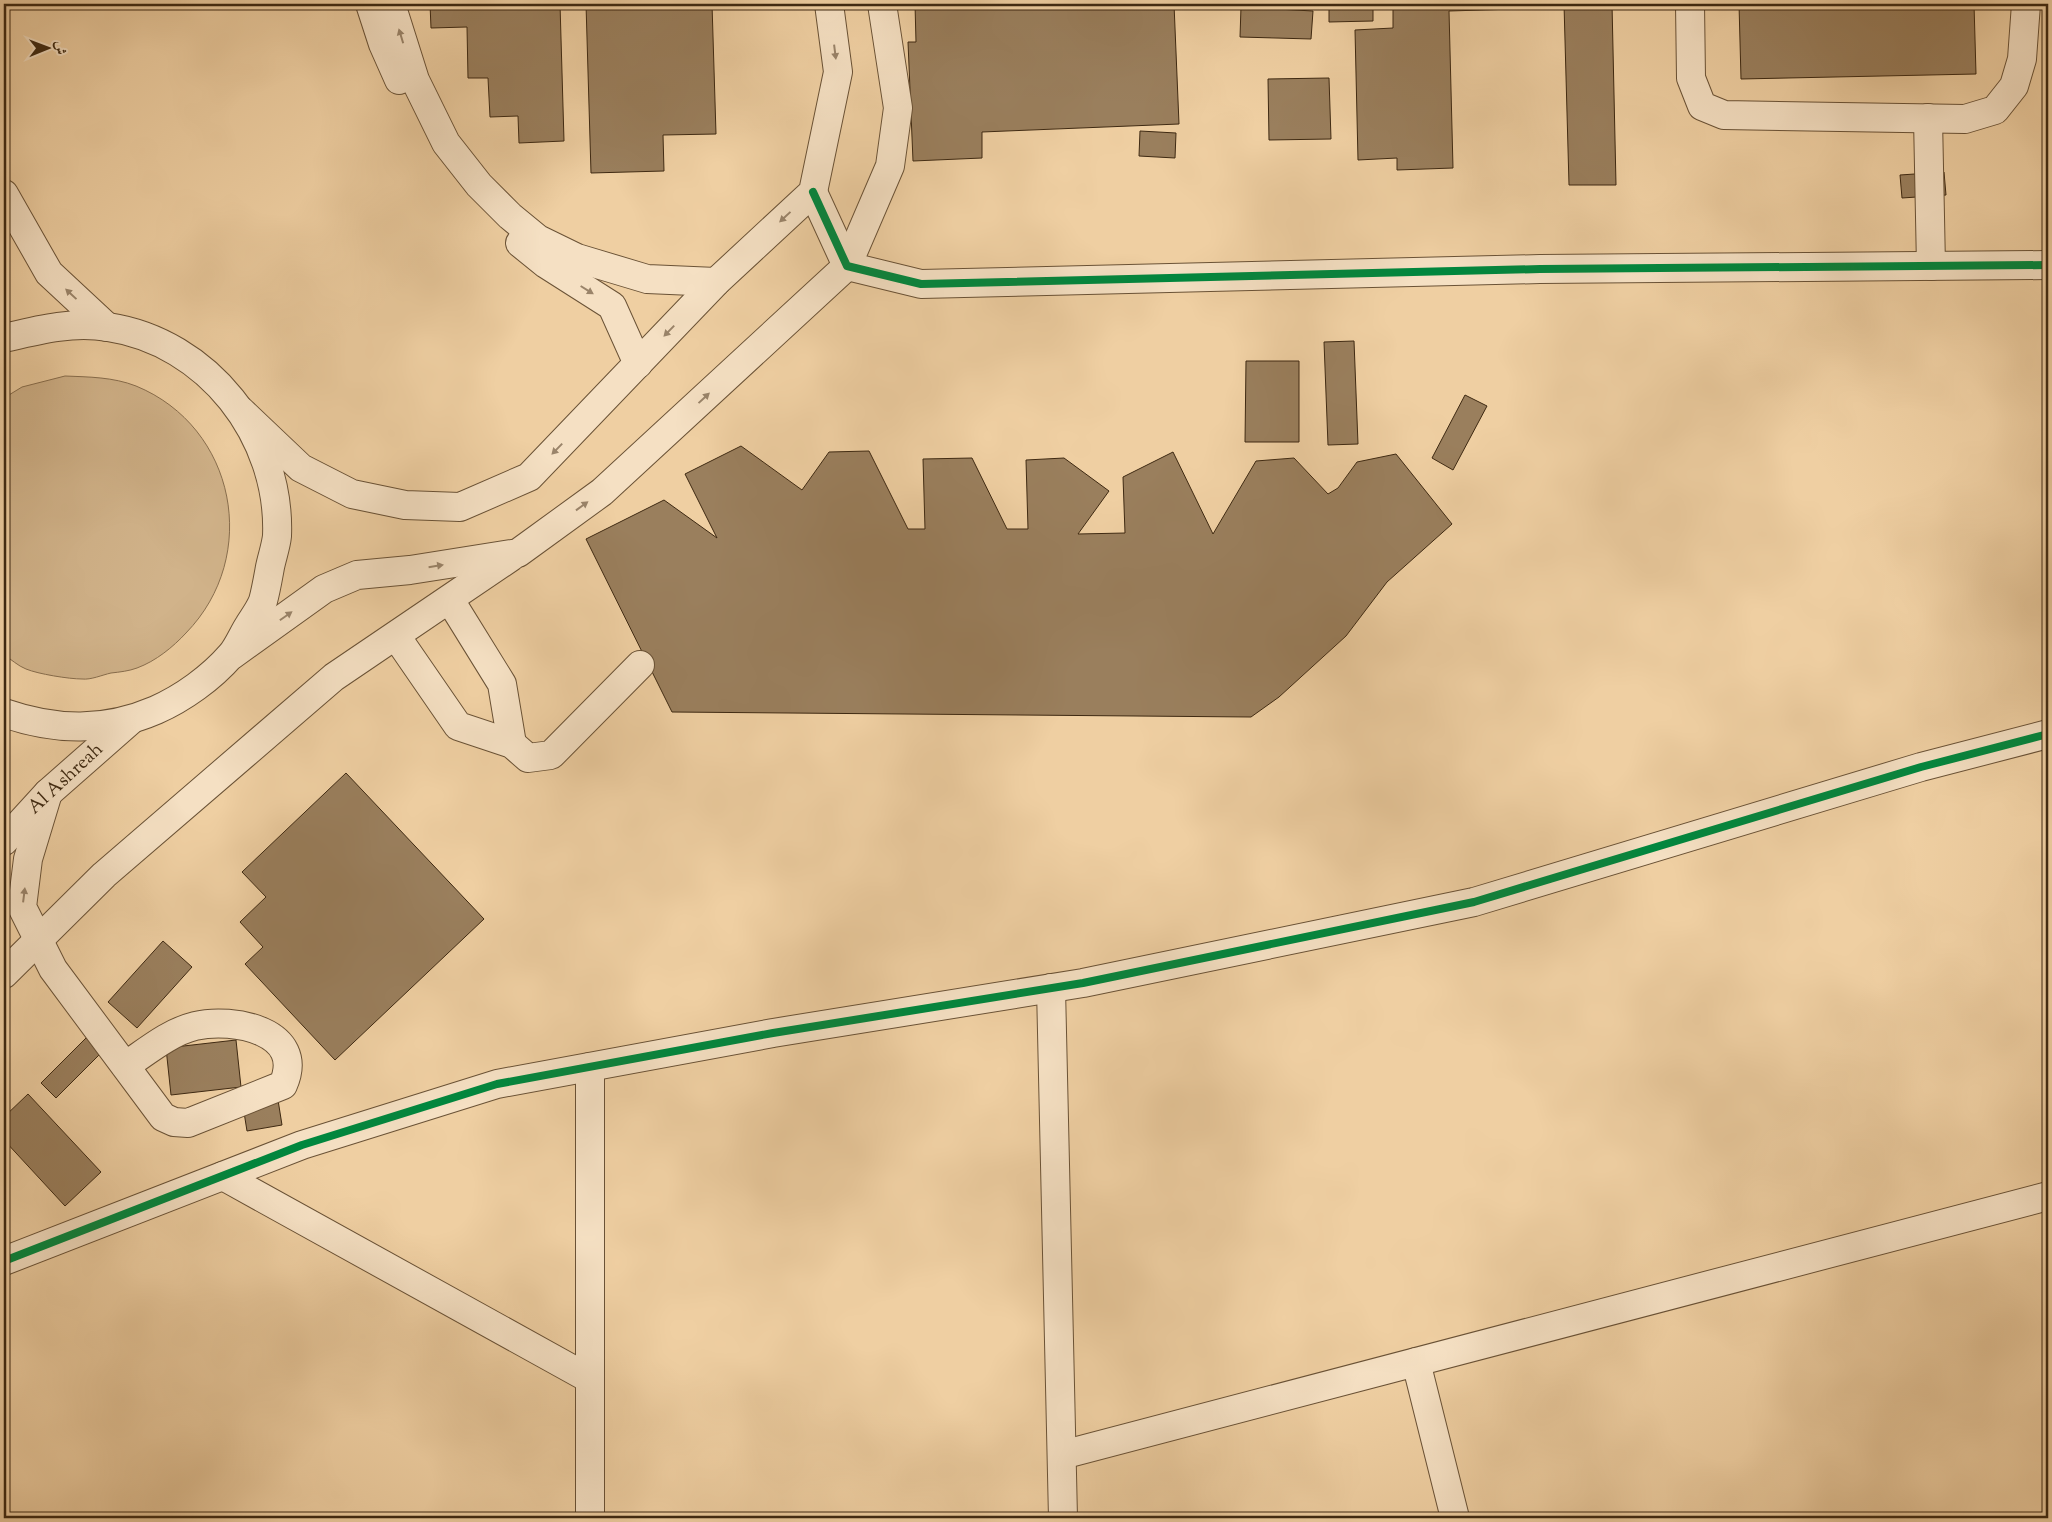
<svg xmlns="http://www.w3.org/2000/svg" width="2052" height="1522" viewBox="0 0 2052 1522" font-family="'Sorts Mill Goudy',Amiri,serif">
<style>
.green{fill:#d1b38a;stroke:#886e4e}
.building{fill:#9a7f5d;stroke:#3e2912}
.lines{fill:none;stroke-linecap:round;stroke-linejoin:round}
.minor-casing{stroke:#6a5236;stroke-width:30}
.minor{stroke:#f5e0c3;stroke-width:28}
.cycleway-casing{stroke:#f5e0c3;stroke-width:11}
.cycleway{stroke:#00873e;stroke-width:8}
.oneway{fill:#9a846a}
.labels{text-anchor:middle;dominant-baseline:central;stroke-width:4.5;stroke-linejoin:round;paint-order:stroke}
.street-label{font-size:19px;fill:#3e2912;stroke:#f5e0c3}
</style>
<rect width="100%" height="100%" fill="#efcfa2"/>
<filter id="stains"><feTurbulence type="fractalNoise" baseFrequency=".004" numOctaves="4"/><feColorMatrix values="0 0 0 0 .2 0 0 0 0 .09 0 0 0 0 .02 0 0 0 .5 -.17"/></filter>
<radialGradient id="worn" r=".72"><stop offset=".6" stop-color="#630" stop-opacity="0"/><stop offset="1" stop-color="#630" stop-opacity=".3"/></radialGradient>
<!-- green -->
<path class="green" d="M65,376c24,1 48,1 71,10 100,41 125,170 50,247 -13,14 -30,28 -49,35 -8,3 -17,4 -26,5 -9,2 -20,7 -29,6 -13,0 -44,-5 -56,-10 -8,-3 -15,-10 -22,-14v-257l18,-11z"/>
<!-- building -->
<g class="building">
<polygon points="430,4 560,4 564,141 519,143 518,116 490,117 488,78 468,78 467,27 431,28"/>
<polygon points="586,4 712,4 716,134 663,135 664,171 591,173"/>
<polygon points="915,4 1174,4 1179,124 982,132 982,158 913,161 908,42 916,42"/>
<polygon points="1329,4 1373,4 1373,21 1329,22"/>
<polygon points="1393,4 1547,4 1548,8 1449,11 1453,168 1397,170 1397,158 1358,160 1355,30 1393,28"/>
<polygon points="1564,4 1612,4 1616,185 1569,185"/>
<polygon points="1739,4 1974,4 1976,74 1741,79"/>
<polygon points="1241,7 1313,11 1311,39 1240,37"/>
<polygon points="1329,78 1331,139 1269,140 1268,79"/>
<polygon points="1140,131 1176,133 1175,158 1139,156"/>
<polygon points="1944,172 1946,195 1902,198 1900,175"/>
<polygon points="1354,341 1358,444 1328,445 1324,342"/>
<polygon points="1246,361 1299,361 1299,442 1245,442"/>
<polygon points="1465,395 1487,406 1453,470 1432,458"/>
<polygon points="741,446 802,490 829,452 869,451 908,529 925,529 923,459 972,458 1007,529 1028,529 1026,460 1064,458 1109,491 1078,534 1125,533 1123,477 1173,452 1213,534 1256,461 1294,458 1328,494 1338,488 1357,462 1396,454 1452,524 1387,582 1346,636 1279,697 1251,717 672,712 586,539 664,500 717,538 685,474"/>
<polygon points="346,773 484,919 335,1060 245,964 263,947 240,922 266,897 242,872"/>
<polygon points="163,941 192,967 137,1028 108,1002"/>
<polygon points="91,1033 106,1048 56,1098 41,1083"/>
<polygon points="236,1040 241,1087 171,1095 166,1048"/>
<polygon points="28,1094 101,1172 65,1206 4,1140 4,1117"/>
<polygon points="278,1100 282,1125 247,1131 243,1106"/>
</g>
<g class="lines">
<!-- minor casing -->
<g class="minor-casing">
<g id="minor">
<polyline points="370,4 383,44 399,80"/>
<polyline points="391,4 415,80 446,143 479,185 510,216 538,239 577,258 647,279 716,282"/>
<polyline points="1690,4 1691,78 1702,106 1724,115 1965,119 1995,110 2014,86 2022,59 2026,4"/>
<polyline points="1928,118 1931,266"/>
<polyline points="813,192 847,266 921,284 1540,269 2048,265"/>
<polyline points="4,194 49,273 107,327"/>
<polyline points="520,243 546,264 612,306 638,364"/>
<path d="M4,338c34,-8 68,-17 104,-11 100,15 173,109 169,209 -1,10 -5,21 -7,31 -2,11 -4,23 -7,34 -3,8 -9,16 -14,24 -6,9 -11,22 -18,30 -20,23 -48,43 -75,55 -51,22 -100,21 -152,3"/>
<polyline points="241,411 301,468 352,494 405,505 460,507 529,477 716,282 813,192 838,72 829,4"/>
<polyline points="450,600 502,684 512,744"/>
<polyline points="396,636 458,726 512,744 528,758 551,755 640,665"/>
<polyline points="232,655 324,589 357,575 410,570 518,553 602,492 847,266 890,166 898,108 882,4"/>
<path d="M48,793l-20,66 -6,48 31,62 110,148 11,5 14,1 95,-38c24,-54 -50,-68 -88,-59 -25,6 -49,26 -70,40"/>
<polyline points="4,841 48,793 131,720"/>
<polyline points="4,974 104,875 334,677 511,557"/>
<polyline points="1051,988 1063,1518"/>
<polyline points="590,1067 590,1518"/>
<polyline points="223,1176 588,1378"/>
<polyline points="4,1261 302,1145 497,1084 773,1033 1083,983 1474,902 1921,767 2048,734"/>
<polyline points="1416,1362 1455,1518"/>
<polyline points="1062,1455 2048,1196"/>
</g>
</g>
<!-- minor -->
<use href="#minor" class="minor"/>
<!-- cycleway casing -->
<g class="cycleway-casing">
<g id="cycleway">
<polyline points="813,192 847,266 921,284 1540,269 2048,265"/>
<polyline points="4,1261 302,1145 497,1084 773,1033 1083,983 1474,902 1921,767 2048,734"/>
</g>
</g>
<!-- cycleway -->
<use href="#cycleway" class="cycleway"/>
</g>
<!-- one-way arrows -->
<defs><path id="oneway-solid" d="M-6-.8H1V-3.2L6.5 0L1 3.2V.8H-6Z" transform="scale(1.25)"/></defs>
<g class="oneway">
<use href="#oneway-solid" transform="translate(401 36) rotate(-107)"/>
<use href="#oneway-solid" transform="translate(835 52) rotate(83)"/>
<use href="#oneway-solid" transform="translate(785 217) rotate(137)"/>
<use href="#oneway-solid" transform="translate(587 290) rotate(32)"/>
<use href="#oneway-solid" transform="translate(71 294) rotate(-137)"/>
<use href="#oneway-solid" transform="translate(669 331) rotate(134)"/>
<use href="#oneway-solid" transform="translate(704 398) rotate(-43)"/>
<use href="#oneway-solid" transform="translate(557 449) rotate(134)"/>
<use href="#oneway-solid" transform="translate(582 506) rotate(-36)"/>
<use href="#oneway-solid" transform="translate(436 566) rotate(-9)"/>
<use href="#oneway-solid" transform="translate(286 616) rotate(-35)"/>
<use href="#oneway-solid" transform="translate(24 895) rotate(-83)"/>
</g>
<g class="labels">
<!-- street labels -->
<g class="street-label">
<text transform="translate(66 779) rotate(-43)">Al Ashreah</text>
</g>
</g>
<!-- margin -->
<rect width="2052" height="1522" fill="none" stroke="#efcfa2" stroke-width="20"/>
<rect x="5" y="5" width="2042" height="1512" fill="none" stroke="#3e2912" stroke-width="2.5"/>
<rect x="10" y="10" width="2032" height="1502" fill="none" stroke="#3e2912"/>
<!-- north arrow -->
<g transform="translate(48 48) rotate(89)" stroke="#f5e0c3" stroke-width="4" paint-order="stroke">
<path d="M0-4L9 19L0 12L-9 19Z" fill="#3e2912"/>
<text y="-8" font-size="14" font-weight="bold" text-anchor="middle" fill="#3e2912">ش</text>
</g>
<rect width="100%" height="100%" filter="url(#stains)"/>
<rect width="100%" height="100%" fill="url(#worn)"/>
</svg>
